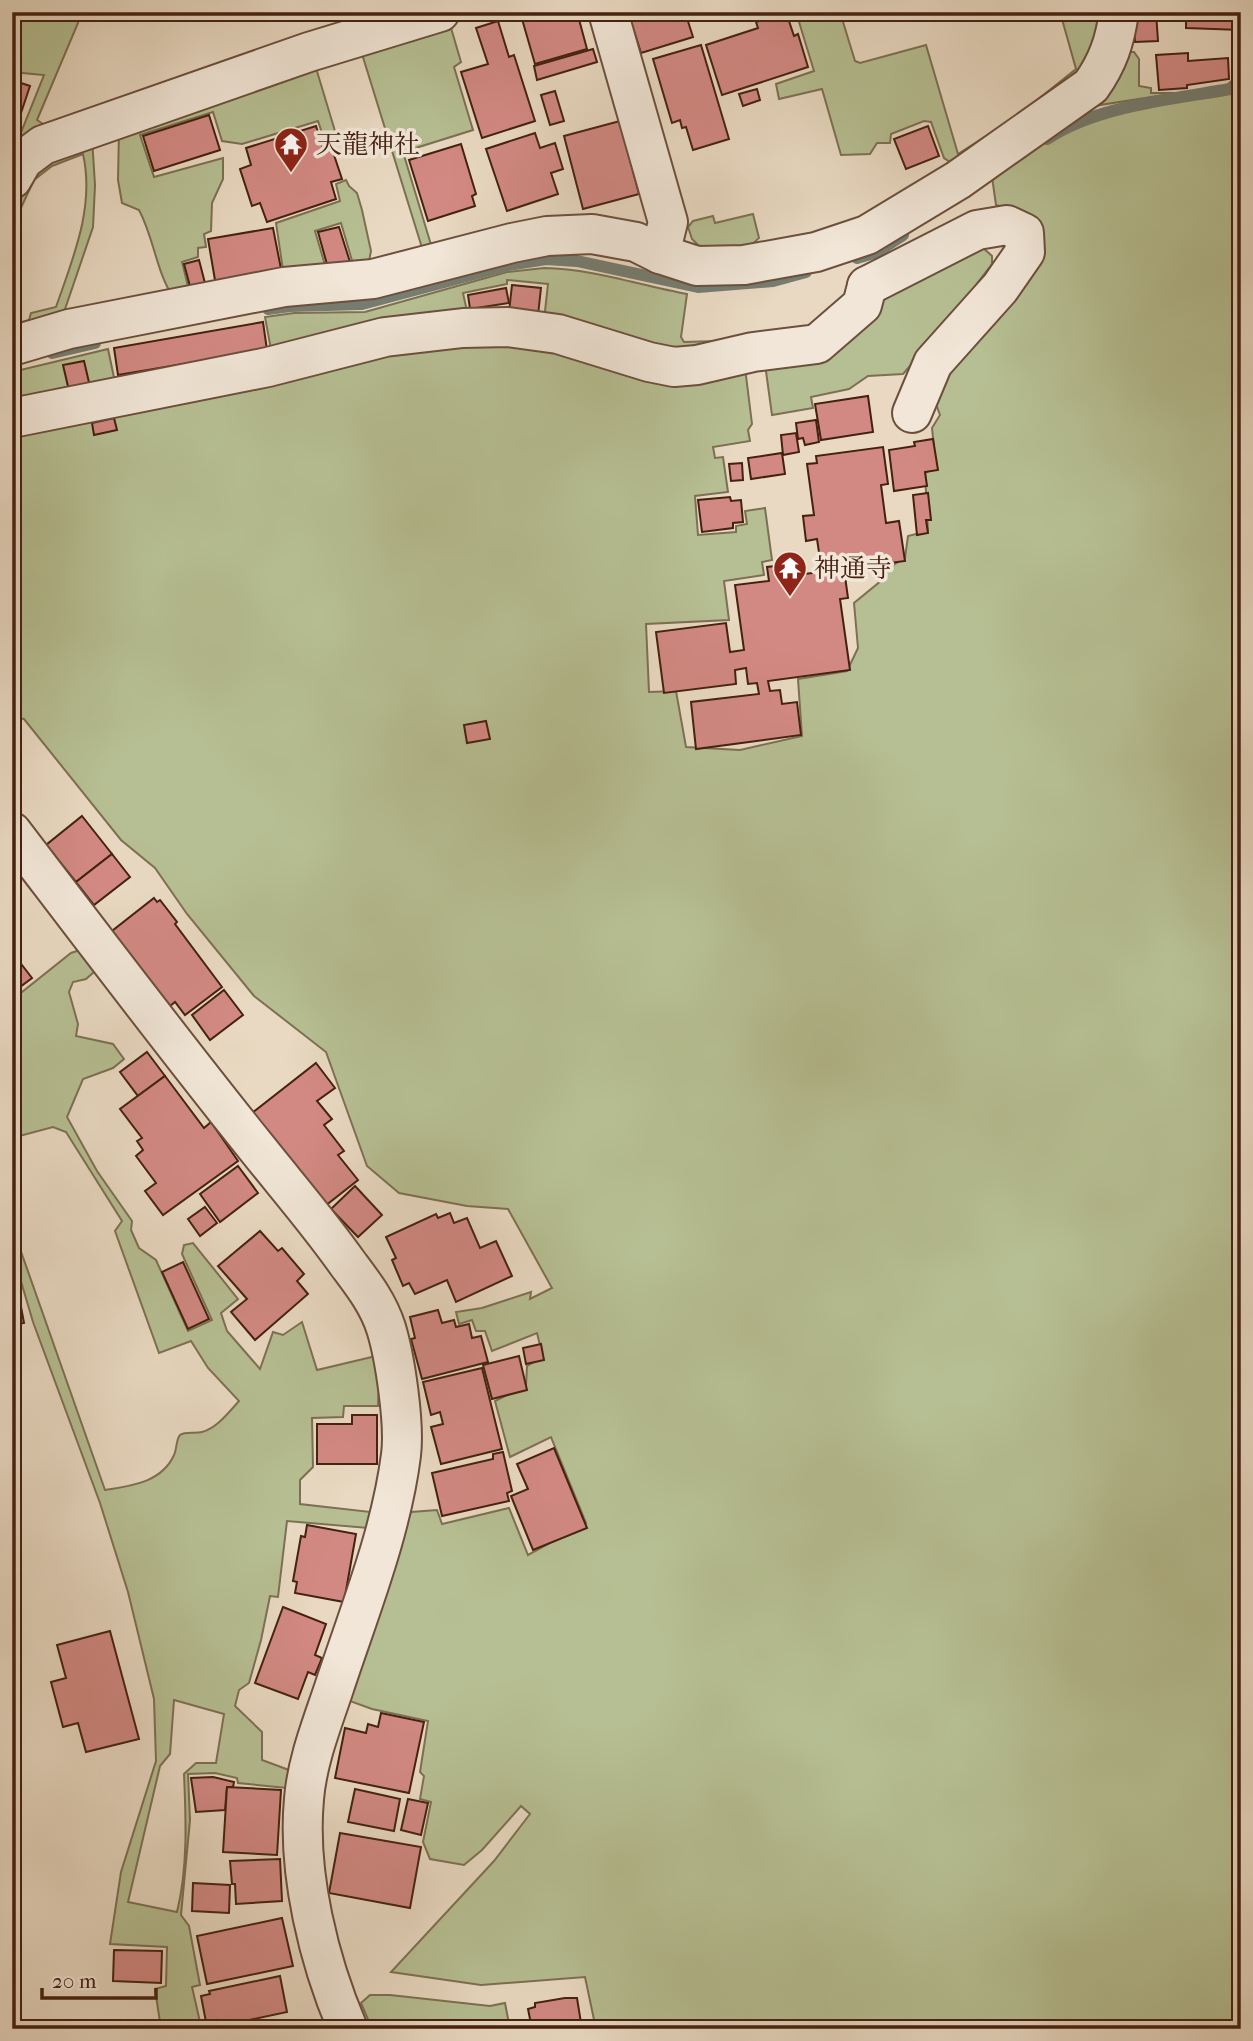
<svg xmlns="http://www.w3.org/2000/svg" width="1253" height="2041" viewBox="0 0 1253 2041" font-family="'IM FELL French Canon','Noto Serif JP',serif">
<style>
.green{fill:#b6bf93;stroke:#7d7052;stroke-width:2;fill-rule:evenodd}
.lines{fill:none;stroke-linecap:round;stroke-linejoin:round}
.stream{stroke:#767d71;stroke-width:12}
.building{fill:#d28983;stroke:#442111;stroke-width:2}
.minor-casing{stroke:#6d4f3d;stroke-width:42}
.minor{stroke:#f1e6d7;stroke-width:38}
.labels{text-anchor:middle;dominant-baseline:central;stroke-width:7;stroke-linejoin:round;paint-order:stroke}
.poi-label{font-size:26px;fill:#442111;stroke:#f1e6d7;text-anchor:start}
</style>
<rect width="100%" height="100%" fill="#e9d9c2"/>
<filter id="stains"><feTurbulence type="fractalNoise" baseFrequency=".00286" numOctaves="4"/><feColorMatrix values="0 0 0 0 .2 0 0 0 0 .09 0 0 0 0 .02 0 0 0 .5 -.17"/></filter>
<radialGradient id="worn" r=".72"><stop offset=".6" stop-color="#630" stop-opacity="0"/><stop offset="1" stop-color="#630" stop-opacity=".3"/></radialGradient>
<!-- green -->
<g class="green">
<polygon points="31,12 80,12 78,23 37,120 46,126 14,150 44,75 12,72 12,36 16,24 30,16"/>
<polygon points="796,12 840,12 855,61 860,63 926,45 958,154 1017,116 1076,69 1060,12 1108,12 1085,73 953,164 944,158 931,122 924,121 891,134 890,143 877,143 870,154 841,155 822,89 779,99 776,84 814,71"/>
<path d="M449,21l12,41 -7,5 19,63 -70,22 29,96 -9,3 -61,-197 -46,14 22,73 -12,4 -8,-24 -76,23 -20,-3 -9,-29 -73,23 14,42 69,-19v21l-11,24 -1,28 -7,3 2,13 -8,1v9l-16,5 8,32 -17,3c-17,-26 -19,-59 -34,-87l-17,-7 -4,-23 1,-50z"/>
<polygon points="1125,52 1134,52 1139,59 1139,86 1151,88 1151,93 1177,93 1100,105 1113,89"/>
<polygon points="1241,59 1241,2029 596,2029 585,1977 481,1985 391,1972 494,1861 530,1814 521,1806 482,1850 464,1865 430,1859 423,1842 431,1802 420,1799 424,1776 420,1772 428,1721 372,1709 347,1700 411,1512 437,1510 442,1524 509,1508 528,1555 586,1523 551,1437 510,1457 495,1401 526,1386 527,1366 543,1357 537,1333 492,1351 485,1331 476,1331 472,1320 459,1324 456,1312 482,1308 531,1292 530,1299 552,1288 508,1209 467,1206 399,1193 367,1166 326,1052 254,996 187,914 155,868 121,840 24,719 12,717 12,426 462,337 745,368 752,424 748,430 750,441 713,447 715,458 723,457 728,492 695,496 698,535 736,532 736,526 747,524 745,511 765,508 772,560 762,562 764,575 724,581 729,620 646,624 649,692 676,691 686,747 740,750 802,736 798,679 847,671 858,648 854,603 882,580 890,567 905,558 908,536 928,531 925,473 936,467 932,428 940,415 931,391 994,302 1020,212 996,205 992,177 1049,136 1071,124 1099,114 1221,90 1235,78"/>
<path d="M92,138l3,47 -2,42 -31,91 -50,12v-5l17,-5 2,-7 25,-6c17,-49 39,-100 27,-153l-31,12 -18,14 -22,47c0,-65 29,-65 80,-89z"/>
<polygon points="346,180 349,186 357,193 362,210 371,251 368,266 353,264 341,223 315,231 325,265 284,277 276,223 340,201 336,184"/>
<polygon points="753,214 759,238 747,249 700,247 692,239 688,227 693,221 713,216 715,223"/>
<polygon points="982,247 992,256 992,264 939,333 903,374 868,376 849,389 811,397 813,408 772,415 765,364 885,292"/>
<path d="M544,268c50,1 94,17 143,26l-6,43 3,5 33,-1 -39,13 -134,-34 4,-36 -41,-4v4l-44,9 5,23 -196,39 -7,-38 29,-4 71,-1 142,-40z"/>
<polygon points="108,349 116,387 12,408 12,372"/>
<path d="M80,950l15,21 -9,8 -13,3 -4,10 9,32 -2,12 37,8 11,15 -11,9 -30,11 -16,38 30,54 35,50 -1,9 8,18 17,12 32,71 24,-11 -30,-66 2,-9 9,-2 45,56 -17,14 6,18 33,38 13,-37 10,3 19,-13 15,48 59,-14 3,23 -1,27h-34l-1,11 -31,1 1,49 -13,13v24l71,8 -3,16 -81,-7 -9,76 -8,-1 -9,44 -12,43 -10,7 -4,16 27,26v28l27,10 -2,18 -49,-5 -1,-5 -22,-5 -27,1 2,46 -9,95 8,11 11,59 -8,2 8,35 13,7h-52l-6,-40 11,-3 1,-39 -57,-3 11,-72 35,-111 -2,-62 -26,-107 -28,-89 -67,-181 -21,-71v-25l93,264c27,-4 57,-8 69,-35 3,-6 2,-16 6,-20 6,-4 15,-1 22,-3 15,-4 27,-20 37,-31l-31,-33 -17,-27 -32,12 -44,-122 7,-10 -56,-89 -13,-5 -41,11v-138l59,-47zM174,1700l50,14 -8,49h-20l-12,11c2,45 4,94 -7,138l-49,-10 32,-136 10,-12z"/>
<polygon points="370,1995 390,1995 490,2006 505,2003 510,2029 372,2029 361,2003"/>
</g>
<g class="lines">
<!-- stream -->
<g class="stream">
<path d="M1047,139c52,-35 132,-40 194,-52"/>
<polyline points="857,258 877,252 903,235"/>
<polyline points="268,309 290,306 362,304 508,265 546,259 577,261 698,287 773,281 806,272"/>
<polyline points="52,353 95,343"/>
</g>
</g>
<!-- building -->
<g class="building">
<polygon points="544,12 577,12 587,49 535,64 522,19"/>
<polygon points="628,12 685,12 693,37 641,53"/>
<polygon points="786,12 794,36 798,34 808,67 722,95 706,45 758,28 756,22"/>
<polygon points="1133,12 1156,12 1158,41 1135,42"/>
<polygon points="1186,12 1241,12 1241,30 1186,28"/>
<polygon points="498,21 509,57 514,55 535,121 482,138 461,72 488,64 476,28"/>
<polygon points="701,45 729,139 693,150 686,127 682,128 680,120 672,123 653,59"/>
<polygon points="593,49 597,62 537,80 534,66"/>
<polygon points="1188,53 1188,61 1228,58 1229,79 1187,85 1187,88 1159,90 1156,55"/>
<polygon points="12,80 30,86 17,125 12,123"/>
<polygon points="757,89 760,100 743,106 739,94"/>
<polygon points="555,91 564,121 550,125 541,95"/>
<polygon points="209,115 220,150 154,171 143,136"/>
<polygon points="620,121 639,194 583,209 564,136"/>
<polygon points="316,126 323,149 331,146 342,179 331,182 336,199 267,222 260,203 252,206 240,169 251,165 246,148"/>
<polygon points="928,126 939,156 906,169 894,139"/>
<polygon points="535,133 540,148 555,143 563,169 551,173 558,194 507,211 486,149"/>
<polygon points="461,144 476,194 472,196 475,206 428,221 409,160"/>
<polygon points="339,227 350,262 328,268 318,232"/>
<polygon points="273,228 282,274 216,286 208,239"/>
<polygon points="199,260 206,287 191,290 184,264"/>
<polygon points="512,285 541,288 538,315 509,312"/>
<polygon points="506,288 509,303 470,309 468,295"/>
<polygon points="263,322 267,350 118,375 114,348"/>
<polygon points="84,361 91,391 70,395 63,365"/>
<polygon points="868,396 873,432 821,440 815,404"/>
<polygon points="114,418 117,430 94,435 92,423"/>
<polygon points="816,420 819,442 805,445 803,438 798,439 796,423"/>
<polygon points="796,433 799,452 783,455 781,435"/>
<polygon points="933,439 938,470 925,472 927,486 894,491 889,450 915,446 914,442"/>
<polygon points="883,447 888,484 881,485 886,523 899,521 905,561 844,569 848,598 840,599 850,670 768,681 770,691 780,690 782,704 797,702 801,735 696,749 691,702 759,694 757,683 748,684 746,668 735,670 736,684 664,693 656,632 726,623 730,652 744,650 735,585 769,581 767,567 793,564 794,575 822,572 817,539 806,541 803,516 814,515 807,464 817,463 816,456"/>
<polygon points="782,453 785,474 751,479 748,458"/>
<polygon points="742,463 743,480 731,481 729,464"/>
<polygon points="928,493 931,520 926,520 928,533 917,535 913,495"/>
<polygon points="730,497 731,501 741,500 743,522 733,523 733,528 702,532 698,500"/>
<polygon points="486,721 490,739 467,743 464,725"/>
<polygon points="82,816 112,854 76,882 46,845"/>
<polygon points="112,854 130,877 94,905 76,882"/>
<polygon points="154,898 157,902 160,900 177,922 175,924 222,987 185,1015 175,1002 170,1006 112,931"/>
<polygon points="12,941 20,952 15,956 32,978 12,993"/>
<polygon points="224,990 243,1015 210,1040 192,1015"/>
<polygon points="147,1052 165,1076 138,1096 120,1072"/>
<polygon points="316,1063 335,1088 317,1101 332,1119 324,1125 344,1151 338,1155 358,1180 325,1206 252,1113"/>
<polygon points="165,1076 204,1128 211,1122 238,1161 163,1215 145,1191 156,1183 136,1156 143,1150 137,1141 142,1138 120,1109"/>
<polygon points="238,1166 258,1193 220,1222 200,1194"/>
<polygon points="355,1186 382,1215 358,1237 331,1209"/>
<polygon points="205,1207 217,1223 200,1236 188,1219"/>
<polygon points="450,1213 454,1223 467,1218 480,1248 496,1241 512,1276 456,1302 447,1280 415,1294 409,1283 403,1286 392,1260 396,1258 386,1237 436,1214 438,1218"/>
<polygon points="260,1231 278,1251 282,1248 304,1274 297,1281 308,1294 255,1340 231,1312 247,1299 218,1266"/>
<polygon points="183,1262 209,1319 188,1329 162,1272"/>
<polygon points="14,1269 24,1323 12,1325 12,1270"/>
<polygon points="438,1310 442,1323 454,1320 456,1327 469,1324 472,1338 481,1336 488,1362 422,1379 411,1339 415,1338 410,1317"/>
<polygon points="541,1344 544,1360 526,1364 523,1348"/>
<polygon points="519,1356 527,1390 492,1399 483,1365"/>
<polygon points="482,1368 502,1449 441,1464 431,1427 443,1424 440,1412 431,1415 423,1382"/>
<polygon points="352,1415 377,1415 377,1464 317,1464 317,1424 352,1424"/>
<polygon points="554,1448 587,1528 533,1550 511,1496 528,1489 517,1464"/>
<polygon points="503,1452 512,1491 507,1493 509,1501 442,1516 432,1473 493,1459 493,1454"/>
<polygon points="307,1525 356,1534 344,1602 295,1593 297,1582 293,1581 301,1536 305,1537"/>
<polygon points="283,1607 326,1624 315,1655 322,1658 315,1675 308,1672 298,1699 255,1683"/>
<polygon points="110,1631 139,1739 86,1752 78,1723 63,1727 51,1682 66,1678 57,1645"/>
<polygon points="381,1713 424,1722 409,1793 335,1778 345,1728 366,1733 368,1724 378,1727"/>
<polygon points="213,1777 234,1782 233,1787 227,1787 225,1810 196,1812 191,1778"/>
<polygon points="227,1787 281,1790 277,1855 223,1852"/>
<polygon points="355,1789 400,1799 394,1831 348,1822"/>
<polygon points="408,1799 428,1803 421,1835 401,1830"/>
<polygon points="340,1833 421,1847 410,1908 329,1893"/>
<polygon points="280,1859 282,1901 236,1904 235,1884 232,1884 230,1861"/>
<polygon points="193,1883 230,1885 229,1913 192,1911"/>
<polygon points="282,1918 293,1966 207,1984 197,1936"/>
<polygon points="114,1950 162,1951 161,1983 113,1981"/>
<polygon points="280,1976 287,2012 217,2027 216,2020 206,2022 201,1996 210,1994 209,1991"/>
<polygon points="565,1998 577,1998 582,2029 532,2029 528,2009 535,2007 535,2003"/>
<polygon points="120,2020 123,2029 94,2029"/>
</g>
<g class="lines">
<!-- minor casing -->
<g class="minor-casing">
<g id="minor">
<polyline points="608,12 668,222 660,254"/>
<polyline points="12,179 23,160 43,145 309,52 440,12"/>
<polyline points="867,286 977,230 1007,225 1024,233 1025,252 1000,288 933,363 912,413"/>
<path d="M12,346l57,-17 215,-42 89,-8 139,-36 35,-7 45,-2 44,8 24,12 37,12 47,-1 72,-13 51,-17 91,-55 133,-94c17,-24 24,-45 28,-74"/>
<polyline points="12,418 268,367 385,337 463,328 508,327 558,334 649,362 674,367 697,365 753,352 817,344 862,305 867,286"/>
<path d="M12,832c81,106 161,212 244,315 31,39 64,77 92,117 15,20 30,39 38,64 9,29 19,96 15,127 -10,79 -42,157 -67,233 -12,36 -27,73 -30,111 -7,74 15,163 44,230"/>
</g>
</g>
<!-- minor -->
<use href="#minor" class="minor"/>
</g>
<!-- icons -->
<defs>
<g id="temple-pin" transform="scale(1.75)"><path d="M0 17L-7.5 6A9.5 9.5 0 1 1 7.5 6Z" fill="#8f2418" stroke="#f1e6d7"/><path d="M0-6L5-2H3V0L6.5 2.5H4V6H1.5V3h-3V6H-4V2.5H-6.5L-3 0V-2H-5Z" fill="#fff"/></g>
</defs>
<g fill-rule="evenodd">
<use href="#temple-pin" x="291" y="144"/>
<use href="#temple-pin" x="790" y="568"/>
</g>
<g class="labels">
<!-- poi labels -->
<g class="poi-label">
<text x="316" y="144">天龍神社</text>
<text x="814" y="568">神通寺</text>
</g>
</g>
<!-- margin -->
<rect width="1253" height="2041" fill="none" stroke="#e9d9c2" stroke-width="42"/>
<rect x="14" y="14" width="1225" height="2013" fill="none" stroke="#442111" stroke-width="3.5"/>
<rect x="21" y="21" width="1211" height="1999" fill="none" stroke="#442111" stroke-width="2"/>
<!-- scale -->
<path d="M42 1988v10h114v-10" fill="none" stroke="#442111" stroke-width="3.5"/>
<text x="52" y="1988" font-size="21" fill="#442111" stroke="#f1e6d7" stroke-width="5" paint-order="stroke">20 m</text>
<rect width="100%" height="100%" filter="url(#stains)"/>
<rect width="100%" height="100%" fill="url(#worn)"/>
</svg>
